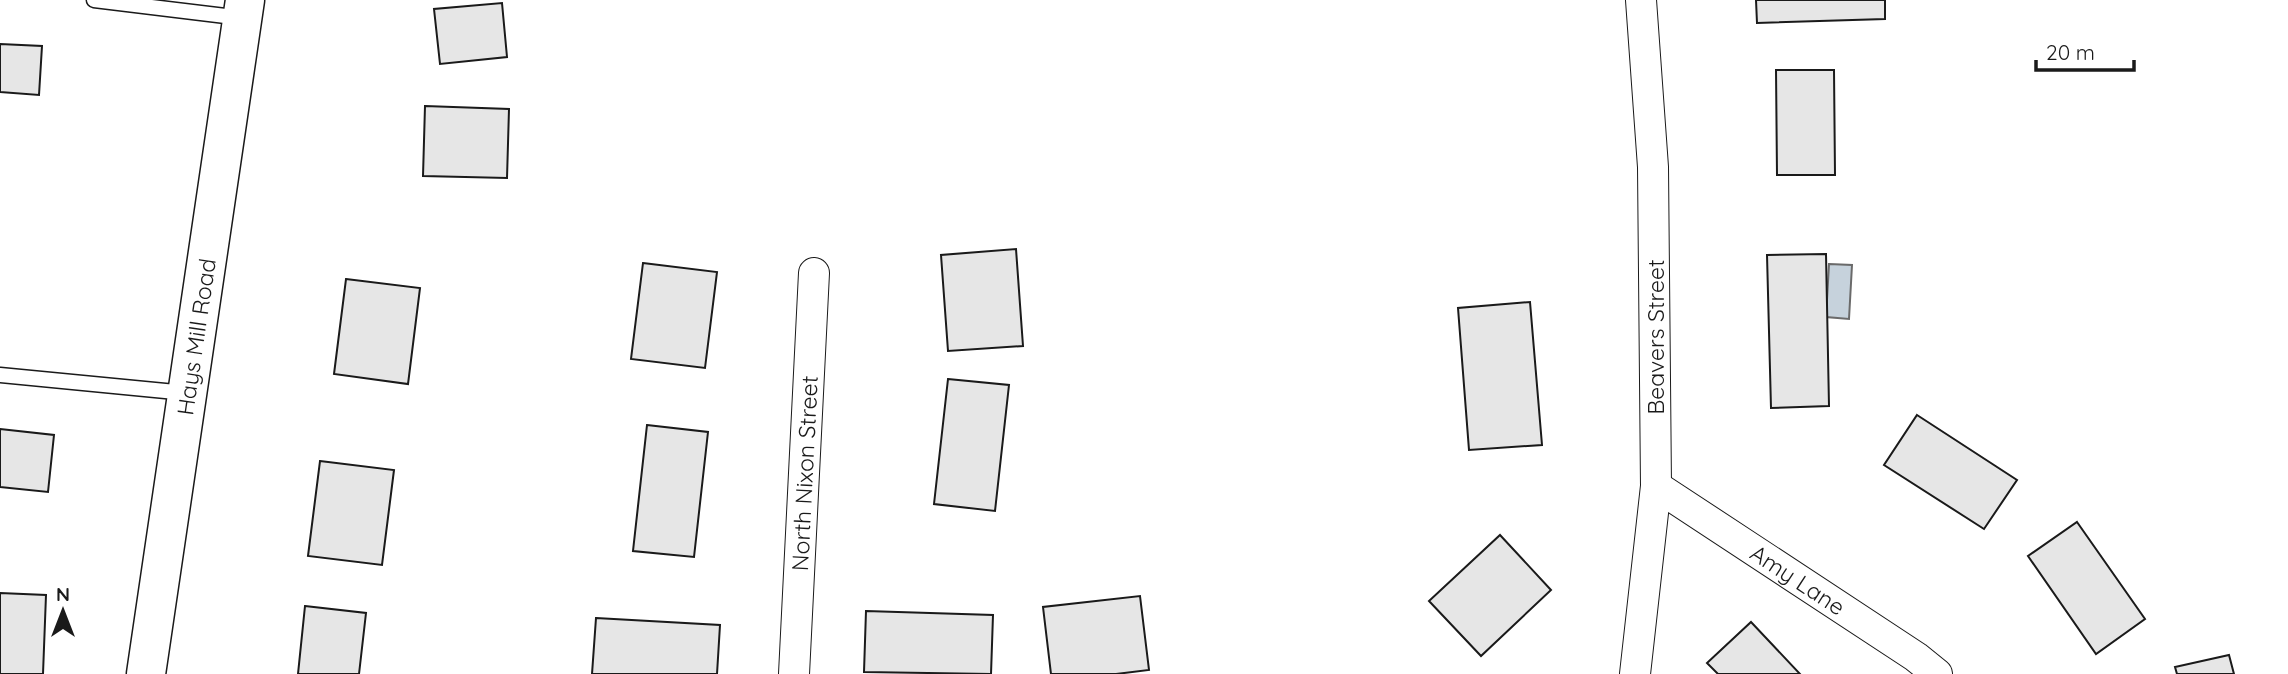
<svg xmlns="http://www.w3.org/2000/svg" width="2288" height="674" viewBox="0 0 2288 674" font-family="Quicksand,sans-serif">
<style>
.water{fill:#c6d2dc;stroke:#6a6a6a;stroke-width:2}
.building{fill:#e6e6e6;stroke:#1a1a1a;stroke-width:2}
.lines{fill:none;stroke-linecap:round;stroke-linejoin:round}
.lane-casing{stroke:#1a1a1a;stroke-width:17}
.street-casing{stroke:#1a1a1a;stroke-width:32}
.secondary-casing{stroke:#1a1a1a;stroke-width:41}
.lane{stroke:#fff;stroke-width:14}
.street{stroke:#fff;stroke-width:30}
.secondary{stroke:#fff;stroke-width:38}
.labels{text-anchor:middle;dominant-baseline:central;stroke-width:5;stroke-linejoin:round;paint-order:stroke}
.street-label{font-size:23px;fill:#1a1a1a;stroke:#fff}
</style>
<rect width="100%" height="100%" fill="#fff"/>
<!-- water -->
<polygon class="water" points="1829,264 1852,265 1849,319 1826,317"/>
<!-- building -->
<g class="building">
<polygon points="1756,0 1885,0 1885,19 1757,23"/>
<polygon points="502,3 507,57 440,64 434,9"/>
<polygon points="0,44 42,46 39,95 0,92"/>
<polygon points="1776,70 1834,70 1835,175 1777,175"/>
<polygon points="425,106 509,109 507,178 423,176"/>
<polygon points="1016,249 1023,346 948,351 941,255"/>
<polygon points="1826,254 1829,406 1771,408 1767,255"/>
<polygon points="643,263 717,272 705,368 631,359"/>
<polygon points="346,279 420,288 408,384 334,374"/>
<polygon points="1530,302 1542,445 1469,450 1458,308"/>
<polygon points="948,379 1009,385 995,511 934,504"/>
<polygon points="1917,415 2017,480 1984,529 1884,465"/>
<polygon points="647,425 708,432 694,557 633,551"/>
<polygon points="0,429 54,435 48,492 0,487"/>
<polygon points="320,461 394,470 382,565 308,556"/>
<polygon points="2077,522 2145,619 2096,654 2028,556"/>
<polygon points="1500,535 1551,590 1481,656 1429,601"/>
<polygon points="0,593 46,595 43,674 0,674"/>
<polygon points="1140,596 1149,670 1116,674 1051,674 1043,607"/>
<polygon points="305,606 366,613 359,674 298,674"/>
<polygon points="866,611 993,615 991,674 864,672"/>
<polygon points="596,618 720,625 717,674 592,674"/>
<polygon points="1751,622 1800,674 1718,674 1707,663"/>
<polygon points="2229,655 2234,674 2177,674 2175,667"/>
</g>
<g class="lines">
<!-- lane casing -->
<g class="lane-casing">
<g id="lane">
<polyline points="94,0 242,18"/>
<polyline points="0,375 186,393"/>
</g>
</g>
<!-- street casing -->
<g class="street-casing">
<g id="street">
<path id="s1" d="M1656,486l260,171 21,17"/>
<path id="s2" d="M794,674l20,-401"/>
<polyline points="1635,674 1656,486 1653,167 1641,0"/>
</g>
</g>
<!-- secondary casing -->
<g class="secondary-casing">
<g id="secondary">
<path id="s3" d="M146,674l99,-674"/>
</g>
</g>
<!-- lane -->
<use href="#lane" class="lane"/>
<!-- street -->
<use href="#street" class="street"/>
<!-- secondary -->
<use href="#secondary" class="secondary"/>
</g>
<g class="labels">
<!-- street labels -->
<g class="street-label">
<text stroke="none"><textPath href="#s3" startOffset="341">Hays Mill Road</textPath></text>
<text transform="translate(1655 337) rotate(-90)">Beavers Street</text>
<text stroke="none"><textPath href="#s2" startOffset="201">North Nixon Street</textPath></text>
<text stroke="none"><textPath href="#s1" startOffset="170">Amy Lane</textPath></text>
</g>
</g>
<!-- north arrow -->
<g transform="translate(63 611)" stroke="#ffffff" stroke-width="5" paint-order="stroke">
<path d="M0-5L12 26L0 18L-12 26Z" fill="#1a1a1a"/>
<text y="-10" font-size="19" font-weight="bold" text-anchor="middle" fill="#1a1a1a">N</text>
</g>
<!-- scale -->
<path d="M2036 60v10h98v-10" fill="none" stroke="#1a1a1a" stroke-width="3.5"/>
<text x="2046" y="60" font-size="21" fill="#1a1a1a" stroke="#ffffff" stroke-width="5" paint-order="stroke">20 m</text>
</svg>
